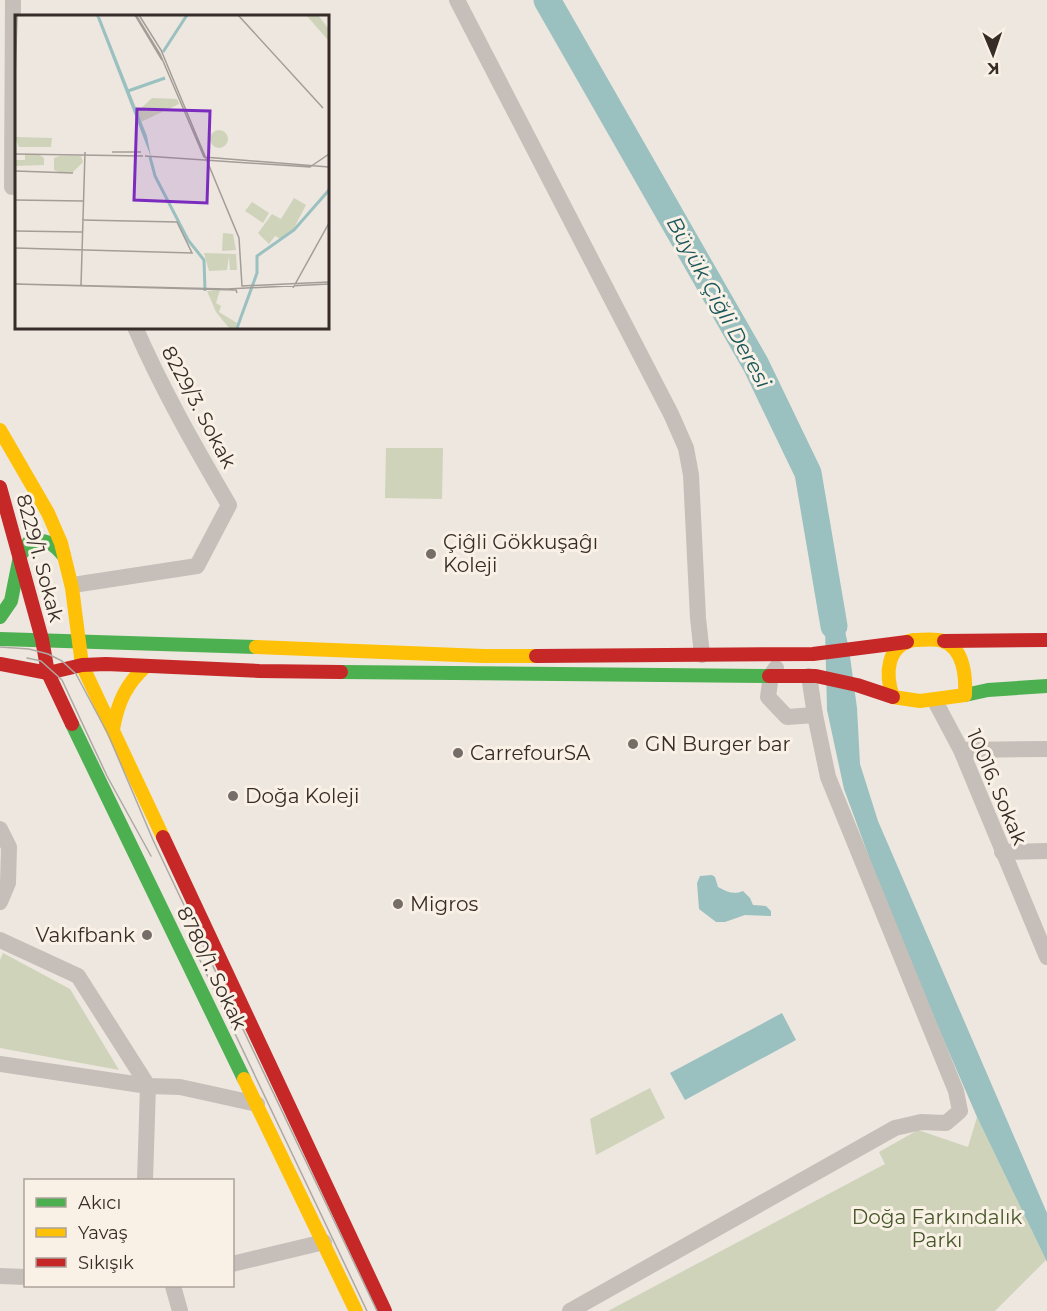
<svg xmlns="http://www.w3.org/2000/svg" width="1047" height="1311" viewBox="0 0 1047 1311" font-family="Montserrat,sans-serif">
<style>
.green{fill:#ced3b9}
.water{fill:#9ac0c0}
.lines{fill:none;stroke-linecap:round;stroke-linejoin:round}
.river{stroke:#9ac0c0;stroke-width:27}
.street{stroke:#c6bfb9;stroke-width:16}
.fast{stroke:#4caf50;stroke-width:14}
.slow{stroke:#ffc107;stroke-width:14}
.jam{stroke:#c62828;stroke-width:14}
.tram{stroke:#aea8a3;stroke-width:1.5}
.poi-dot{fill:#776d68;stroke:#faf1e6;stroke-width:2}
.labels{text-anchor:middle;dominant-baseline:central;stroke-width:6;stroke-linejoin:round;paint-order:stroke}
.street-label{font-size:20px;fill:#372c27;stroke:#faf1e6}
.poi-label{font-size:20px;fill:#372c27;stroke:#faf1e6;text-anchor:start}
.park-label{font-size:20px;fill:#465729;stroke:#faf1e6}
.water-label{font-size:21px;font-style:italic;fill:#1a575b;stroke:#faf1e6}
.inset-river{fill:none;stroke:#9ac0c0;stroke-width:3}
.inset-road{fill:none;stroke:#a49c96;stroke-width:1.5}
.view{fill:#7b2cbf;fill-opacity:0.15;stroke:#7b2cbf;stroke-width:3}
.inset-edge{fill:none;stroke:#372c27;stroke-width:3}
</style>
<rect width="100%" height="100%" fill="#ede7e0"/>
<!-- green -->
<g class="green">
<polygon points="386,448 443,448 442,499 385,498"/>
<polygon points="3,953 70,989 119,1070 0,1048 0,960"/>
<polygon points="650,1088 665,1118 596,1155 590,1119"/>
<polygon points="977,1117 1046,1260 995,1311 608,1311 885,1164 879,1152 918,1130 968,1147"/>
</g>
<!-- water -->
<g class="water">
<polygon points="825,627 844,627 849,649 857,708 860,764 878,821 1047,1213 1047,1262 977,1117 894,925 844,789 827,710"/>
<path d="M712,875l3,2 3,10c9,5 16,8 25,4l7,7 3,7 13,1 5,5v5l-26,-1 -20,7h-9l-17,-13 -2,-26 3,-7z"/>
<polygon points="782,1013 796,1040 685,1100 670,1073"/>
</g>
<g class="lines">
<!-- river -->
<polyline class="river" points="547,0 756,365 808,473 834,626"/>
<!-- street -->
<g class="street">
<polyline points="457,0 671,414 686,448 691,475 698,618 702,655"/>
<polyline points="12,187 13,0"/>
<path d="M73,585l124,-19 32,-61c-34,-58 -67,-116 -94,-178"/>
<polyline points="809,676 815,715"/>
<polyline points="935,701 961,750 1047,957"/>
<polyline points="961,750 1047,749"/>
<polyline points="0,829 9,847 8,883 0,902"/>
<polyline points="1002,852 1047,851"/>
<polyline points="0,940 78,976 148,1086 145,1180"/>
<polyline points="0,1064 148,1086 180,1087 257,1104"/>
<polyline points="232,1264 324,1242"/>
<polyline points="0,1276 26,1277"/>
<polyline points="173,1286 180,1311"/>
<polyline points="570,1311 895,1128 921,1122 946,1123 960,1111 956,1091 828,777 815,715 787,717 768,697 771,675 776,668"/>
</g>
<!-- fast -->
<g class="fast">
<path d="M0,617l11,-16 9,-45 9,-14c17,-4 24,1 35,14"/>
<polyline points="0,639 256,647"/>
<polyline points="341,672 769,676"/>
<polyline points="965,695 988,690 1047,686"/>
<polyline points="72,724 244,1079"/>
</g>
<!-- slow -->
<g class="slow">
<polyline points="0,430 48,513 61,543 72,588 82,665 163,837"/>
<path d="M914,640c9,0 21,-2 29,1 21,7 23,36 22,54l-45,6 -27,-4c-8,-22 -7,-52 21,-57z"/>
<polyline points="256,647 484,656 536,656"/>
<path d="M113,729c5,-27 13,-45 33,-63"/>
<polyline points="244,1079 356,1311"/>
</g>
<!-- jam -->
<g class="jam">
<polyline points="0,487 42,639 48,673 72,724"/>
<polyline points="944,641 1047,640"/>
<polyline points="536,656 813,654 907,642"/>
<polyline points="0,664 48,673 82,665 106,664 259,671 341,672"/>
<polyline points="769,676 816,676 857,685 893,697"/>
<polyline points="163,837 385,1311"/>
</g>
<!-- tram -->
<g class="tram">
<polyline points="0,647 29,649 48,654 62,661 76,674 108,734 153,840 377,1311"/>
<polyline points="27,658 41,661 62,680 107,776 151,856"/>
<polyline points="198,956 367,1311"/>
</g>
</g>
<!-- markers -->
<g class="poi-dot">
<circle cx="431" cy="554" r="6"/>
<circle cx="633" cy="744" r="6"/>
<circle cx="458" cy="753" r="6"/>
<circle cx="233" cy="796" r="6"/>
<circle cx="398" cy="904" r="6"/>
<circle cx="147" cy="935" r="6"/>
</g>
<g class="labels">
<!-- street labels -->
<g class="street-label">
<text transform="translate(199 407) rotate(62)">8229/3. Sokak</text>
<text transform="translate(40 558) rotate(75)">8229/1. Sokak</text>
<text transform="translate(997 787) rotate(67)">10016. Sokak</text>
<text transform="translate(212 968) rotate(64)">8780/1. Sokak</text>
</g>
<!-- poi labels -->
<g class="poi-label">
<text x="443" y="542">Çiĝli Gökkuşaĝı<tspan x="443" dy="23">Koleji</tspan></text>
<text x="645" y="744">GN Burger bar</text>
<text x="470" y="753">CarrefourSA</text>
<text x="245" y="796">Doğa Koleji</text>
<text x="410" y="904">Migros</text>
<text x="135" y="935" text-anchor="end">Vakıfbank</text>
</g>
<!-- park labels -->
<g class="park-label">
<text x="937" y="1217">Doğa Farkındalık<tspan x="937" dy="23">Parkı</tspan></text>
</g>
<!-- water labels -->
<g class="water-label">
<text transform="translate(719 302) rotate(61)">Büyük Çiğli Deresi</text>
</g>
</g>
<!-- overview -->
<g transform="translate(15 15)">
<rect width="314" height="314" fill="#ede7e0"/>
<path d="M291,0h12l10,13v12zM137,83l25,1 2,5 -38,18 -4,-10zM195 124a9 9 0 1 1 18 0a9 9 0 1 1-18 0ZM0,122l37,1 -1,9h-32zM10,140h15l4,3v7l-29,1v-6h10zM45,141h21l2,6 -10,10h-14l-5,-2v-12zM279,183l12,7 -13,25 -12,9 -6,-3 -6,8 -11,-11 14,-19 9,5zM237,187l17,11 -6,10 -18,-12zM208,218l10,1 3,16 -14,1zM189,238l32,1 1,16h-7l-1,-14 -2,14 -18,1zM205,275l-4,13 5,3 -2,6 18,11 -2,5h-6l-13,-16 -9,-21z" fill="#ced3b9"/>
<path d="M81,0l4,2 47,119 4,21z" fill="#9ac0c0"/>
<path class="inset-river" d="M148,37l24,-37M113,76l37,-13M135,142l5,19 33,64 16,20 1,31M222,313l20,-55v-17l37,-26 35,-40"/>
<path class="inset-road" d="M120,0l27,45M121,0l24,39 44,103 125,10M124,0l22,35 78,188 3,48 87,-4M223,0l85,93M0,43l1,-43M0,66l2,-66M97,137h29M0,139l128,2M130,141l165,11 19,-13M0,156l58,2M0,185l68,1M0,216l67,1M0,233l177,5 -15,-31 -95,-2M0,269l221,6 1,3M0,269l212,5 102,-5M66,271l4,-134M278,273l36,-65"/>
<path class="view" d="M122,94l73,2 -3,92 -73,-3z"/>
<rect width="314" height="314" class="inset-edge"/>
</g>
<!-- legend -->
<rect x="24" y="1179" width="210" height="108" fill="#faf1e6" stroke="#aca29a" stroke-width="1.5"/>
<rect x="36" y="1198" width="30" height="9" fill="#4caf50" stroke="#aca29a" stroke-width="1.5"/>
<text x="78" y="1209" font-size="18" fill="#372c27">Akıcı</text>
<rect x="36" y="1228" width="30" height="9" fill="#ffc107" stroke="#aca29a" stroke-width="1.5"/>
<text x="78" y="1239" font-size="18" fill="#372c27">Yavaş</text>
<rect x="36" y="1258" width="30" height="9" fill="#c62828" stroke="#aca29a" stroke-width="1.5"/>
<text x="78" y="1269" font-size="18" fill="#372c27">Sıkışık</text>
<!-- north arrow -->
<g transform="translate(993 54) rotate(178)" stroke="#faf1e6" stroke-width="4.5" paint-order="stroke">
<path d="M0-4.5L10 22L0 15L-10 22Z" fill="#372c27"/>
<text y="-9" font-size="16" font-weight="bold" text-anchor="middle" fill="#372c27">K</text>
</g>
</svg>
